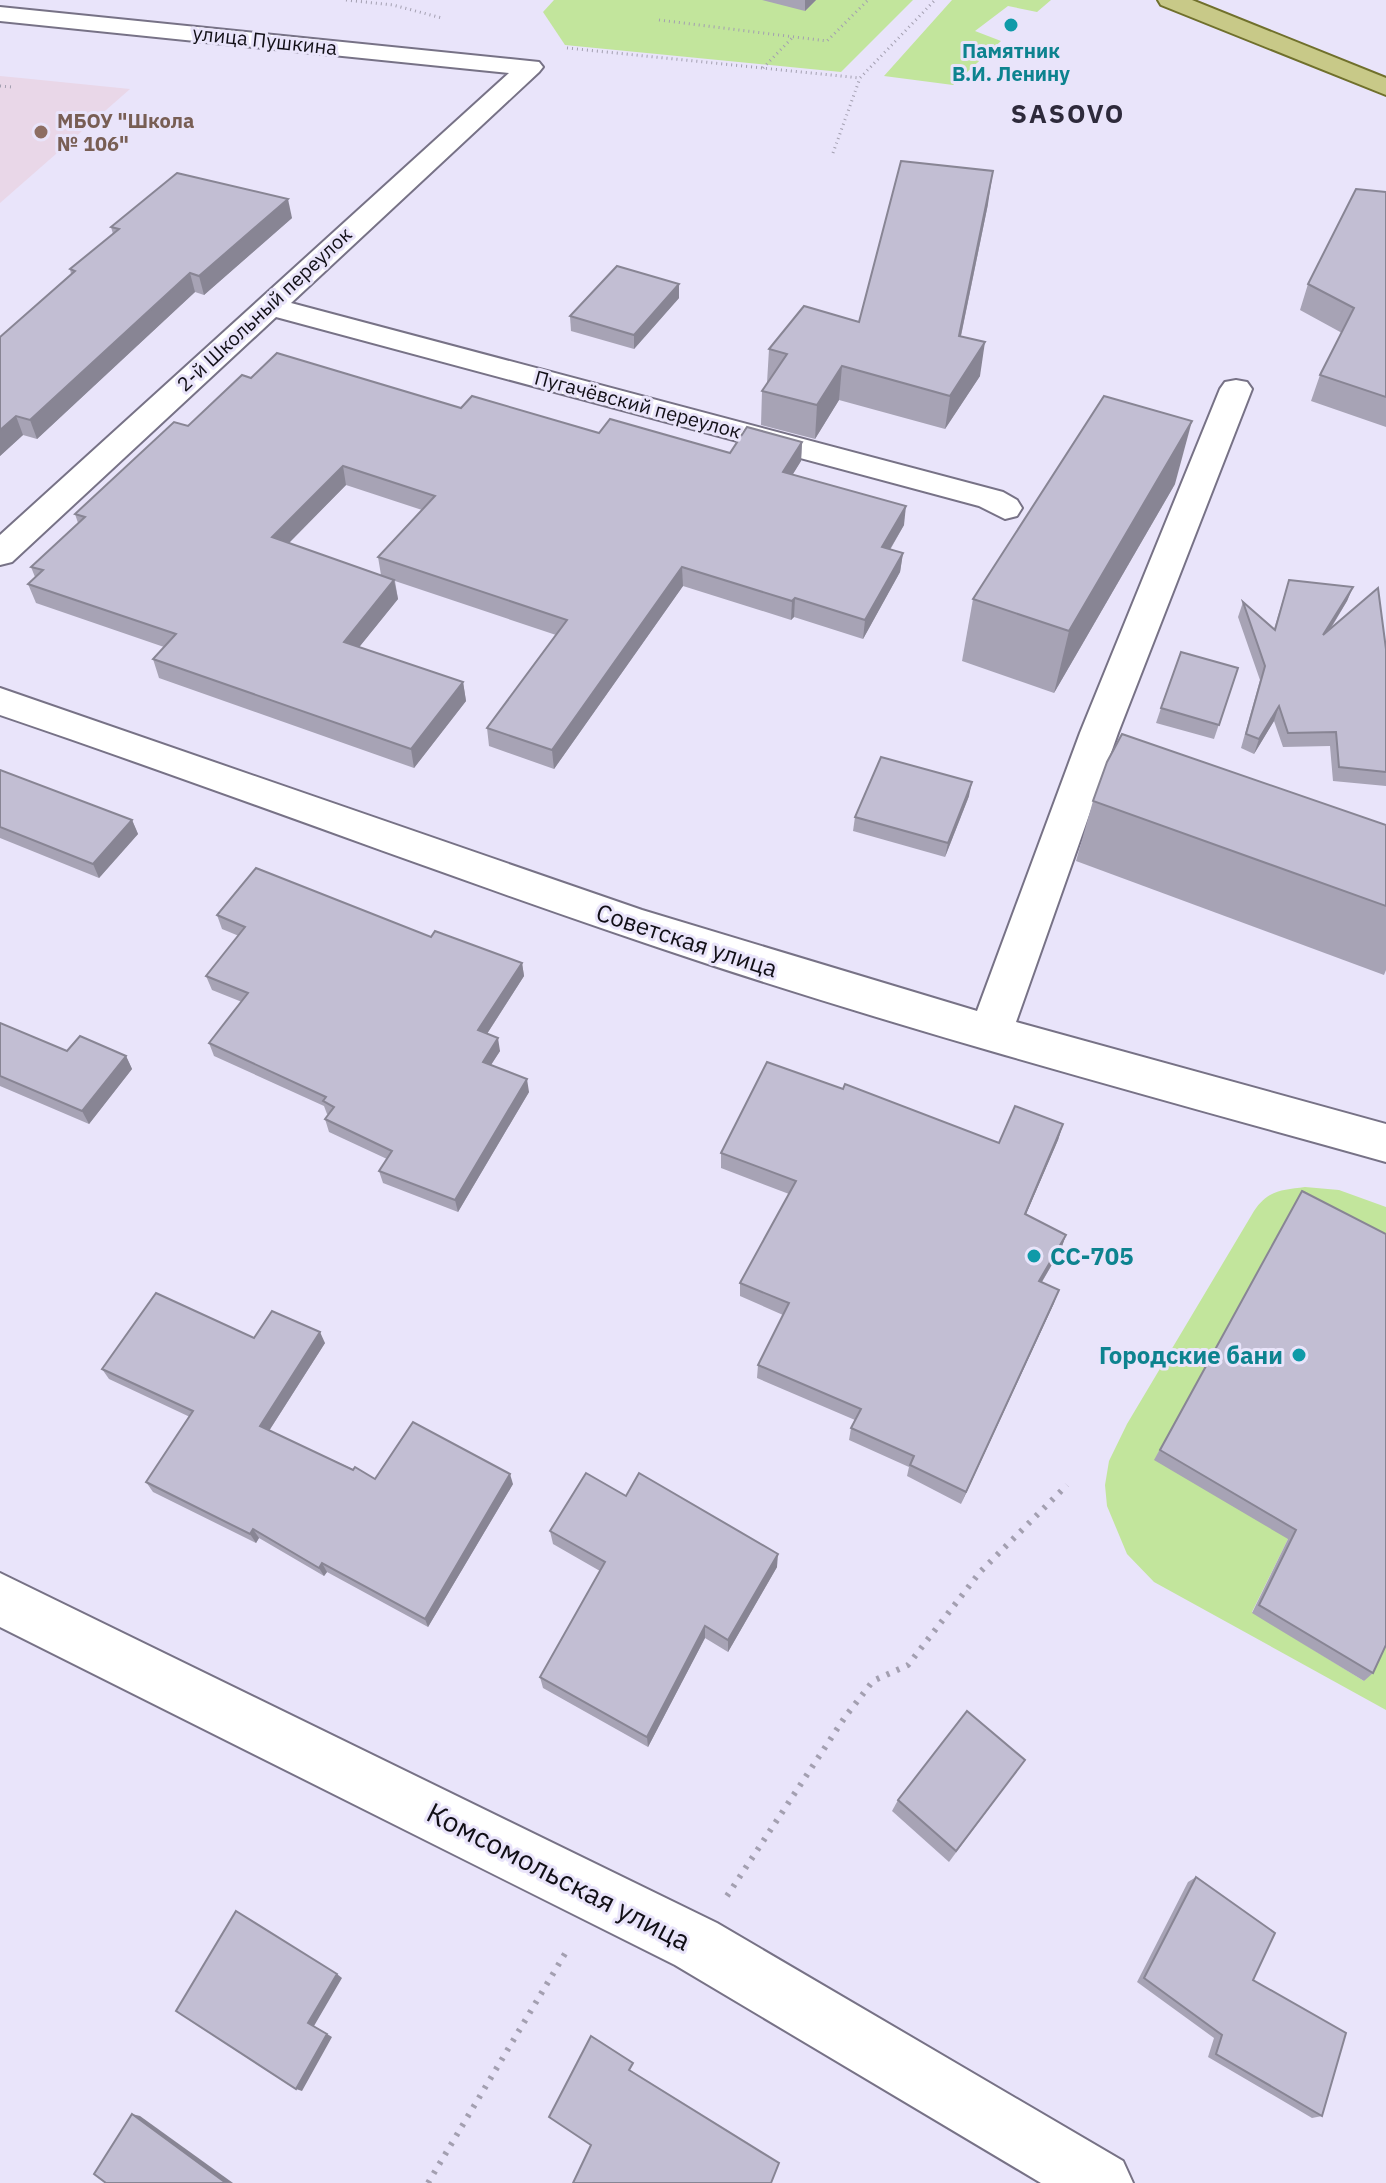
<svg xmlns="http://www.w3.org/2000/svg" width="1386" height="2183" viewBox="0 0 1386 2183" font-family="'IBM Plex Sans',sans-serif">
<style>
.education{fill:#e9d7e8}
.green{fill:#c2e59c}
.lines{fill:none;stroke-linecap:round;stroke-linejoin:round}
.minor-casing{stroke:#777286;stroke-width:4}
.major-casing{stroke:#70702c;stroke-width:4}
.path-far1{stroke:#a39fb0;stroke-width:3;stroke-dasharray:1 4;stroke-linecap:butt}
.path{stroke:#a39fb0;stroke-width:6;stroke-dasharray:3 8;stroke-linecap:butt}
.minor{fill:#fff;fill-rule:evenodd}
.major{fill:#c8c988;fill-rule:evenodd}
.wall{fill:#a7a3b5;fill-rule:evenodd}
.shaded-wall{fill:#888594}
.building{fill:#c2bed3;stroke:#888594;stroke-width:2}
.culture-dot{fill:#0f9aa8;stroke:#e9e4fa;stroke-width:3}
.education-dot{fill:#8d6e63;stroke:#e9e4fa;stroke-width:3}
.labels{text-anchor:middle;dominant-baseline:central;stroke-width:6;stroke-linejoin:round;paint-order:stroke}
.far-street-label{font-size:20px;fill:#110f16;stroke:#e9e4fa}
.far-culture-label{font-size:20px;font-weight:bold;fill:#0d838f;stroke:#e9e4fa}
.far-education-label{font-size:20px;font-weight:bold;fill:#785e54;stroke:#e9e4fa;text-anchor:start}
.street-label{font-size:24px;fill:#110f16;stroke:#e9e4fa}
.culture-label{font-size:24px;font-weight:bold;fill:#0d838f;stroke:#e9e4fa;text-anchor:start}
.far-district-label{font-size:26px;font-weight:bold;letter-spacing:2px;fill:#2e2a3b;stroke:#e9e4fa}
.near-street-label{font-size:28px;fill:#110f16;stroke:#e9e4fa}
</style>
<rect width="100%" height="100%" fill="#e9e4fa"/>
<!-- education -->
<polygon class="education" points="0,76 21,78 130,89 0,203"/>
<!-- green -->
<g class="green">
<polygon points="554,0 913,0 841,72 565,45 543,12"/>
<polygon points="952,0 1051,0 1037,12 1008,6 975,31 1001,41 953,85 884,76"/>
<path d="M1305,1187l34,3 47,17v28l-98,304 -36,73 112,69 22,-49v78l-232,-128 -27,-28 -20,-48 -2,-21 4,-24 18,-37 127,-213c14,-21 28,-21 51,-24z"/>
</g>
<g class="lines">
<!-- minor casing -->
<g class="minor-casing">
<g id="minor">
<polygon points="0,7 539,62 543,67 539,72 291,303 1003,492 1017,500 1022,508 1017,516 1005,519 979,506 276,317 12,562 0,565 0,535 509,73 0,21"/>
<path d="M1236,380l11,2 5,7 -134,344 -102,289 370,102v38c-229,-64 -456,-125 -681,-199 -237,-78 -469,-168 -705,-248v-27l642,222 335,101 103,-278 140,-344 5,-7z"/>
<polygon points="0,1573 717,1923 1123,2161 1133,2183 1041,2183 675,1965 0,1627"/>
</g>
</g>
<!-- major casing -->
<g class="major-casing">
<polygon id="major" points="1158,0 1192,0 1386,78 1386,95 1161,5"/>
</g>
<!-- path-far1 -->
<g class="path-far1">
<polyline points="346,0 393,5 442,18"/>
<polyline points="659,20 827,41 868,0"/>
<polyline points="567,48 860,78"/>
<polyline points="763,68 792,38"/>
<polyline points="0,86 12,87"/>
<polyline points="833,153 860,78 935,0"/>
</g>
<!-- path -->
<g class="path">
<polyline points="727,1896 845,1717 873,1681 908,1665 980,1572 1067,1485"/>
<polyline points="428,2183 569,1947"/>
</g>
<!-- minor -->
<use href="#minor" class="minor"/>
<!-- major -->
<use href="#major" class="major"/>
</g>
<!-- wall -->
<g class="wall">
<polygon points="762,0 816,0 805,11"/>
<polygon points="1386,192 1386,427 1311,401 1320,375 1342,333 1300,310 1308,284"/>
<polygon points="988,204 961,336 980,376 945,429 839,400 815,439 761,425 762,391 767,383 769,349 859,322"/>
<polygon points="292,218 204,295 195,292 37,439 23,435 0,456 0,337 71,274 70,269 113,234 111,227"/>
<polygon points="679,298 634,349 571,331 570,316"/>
<path d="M251,378l210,30 138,25 131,20 72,-11 -1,19 -9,14 112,50 -14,25 13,3 -3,19 -37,67 -69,-22 -3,3 -108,-34 -129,183 -65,-23 -2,-18 69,-93 -161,-54 3,18 -39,48 104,35 3,19 -52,67 -255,-90 -6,-19 11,-12 -128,-44 -8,-19 7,-7 -4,-10 47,-44 -3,-9zM346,485l76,25 -44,47 3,18 -92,-32z"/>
<polygon points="1175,484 1054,693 962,661 973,599"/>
<polygon points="1289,580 1353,587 1347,601 1330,630 1386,649 1386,786 1333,781 1330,746 1283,747 1274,721 1254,754 1241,748 1260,680 1238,617 1243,602 1274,629"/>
<polygon points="1238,668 1214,739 1156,723 1161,708"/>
<polygon points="0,770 132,820 138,834 99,878 0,838"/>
<polygon points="969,796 945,857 853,831 855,817"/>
<polygon points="1093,801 1386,825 1386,970 1384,975 1076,861"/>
<polygon points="217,915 431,937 522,963 524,976 487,1034 500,1051 491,1065 529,1092 458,1212 383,1183 379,1171 387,1159 329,1132 325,1119 329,1115 327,1114 324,1106 214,1056 209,1043 242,1002 212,990 206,976 239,936 222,929"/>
<polygon points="0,1023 67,1051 126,1056 132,1069 89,1124 0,1086"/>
<polygon points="1063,1124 1058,1140 1026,1214 1066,1235 1061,1249 1042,1282 1054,1303 961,1504 907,1476 909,1467 849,1440 851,1428 855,1420 757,1378 758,1365 783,1315 740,1296 740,1283 789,1194 721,1168 721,1153 999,1143"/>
<polygon points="1302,1191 1373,1673 1364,1681 1252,1613 1288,1539 1154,1460"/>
<polygon points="254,1338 325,1343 269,1431 375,1479 513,1484 428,1627 327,1572 324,1576 259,1538 256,1543 153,1492 146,1482 190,1417 109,1379 102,1369"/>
<polygon points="550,1531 777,1567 728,1652 705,1638 648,1747 543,1688 540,1677 600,1571 553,1544"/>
<polygon points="1025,1760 949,1862 892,1811 898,1800"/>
<polygon points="1196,1877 1253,1980 1322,2116 1312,2118 1208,2057 1214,2038 1137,1982 1188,1882"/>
</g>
<!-- shaded-wall -->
<g class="shaded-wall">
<polygon points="805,0 816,0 805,11"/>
<polygon points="993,171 988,204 954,369 959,336"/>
<polygon points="288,199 292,218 204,295 199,276"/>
<polygon points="190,273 195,292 37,439 30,420"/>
<polygon points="679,284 679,298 634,349 634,335"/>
<polygon points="985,342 980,376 945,429 950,396"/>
<polygon points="842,366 839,400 815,439 817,405"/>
<polygon points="16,416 23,435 0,456 0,430"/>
<polygon points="1192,421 1175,484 1054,693 1069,631"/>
<polygon points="802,442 801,461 782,492 783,472"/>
<polygon points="343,466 346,485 276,556 272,537"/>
<polygon points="906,506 904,525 880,566 882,547"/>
<polygon points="903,553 900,572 863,639 865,620"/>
<polygon points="682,567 683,586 554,769 552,750"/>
<polygon points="394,580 398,599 348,661 344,642"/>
<polygon points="1353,587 1347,601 1317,650 1323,635"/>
<polygon points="795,598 794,617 791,620 792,601"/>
<polygon points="463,682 466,701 414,768 411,749"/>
<polygon points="1279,706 1274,721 1254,754 1259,739"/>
<polygon points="972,782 969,796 945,857 948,843"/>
<polygon points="132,820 138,834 99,878 93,864"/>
<polygon points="522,963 524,976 481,1043 478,1030"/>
<polygon points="498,1038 500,1051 485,1074 483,1062"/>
<polygon points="126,1056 132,1069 89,1124 82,1111"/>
<polygon points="527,1079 529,1092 458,1212 455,1200"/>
<polygon points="1063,1124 1058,1140 1020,1228 1025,1214"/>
<polygon points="1066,1235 1061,1249 1034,1295 1039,1281"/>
<polygon points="1059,1290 1054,1303 961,1504 966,1492"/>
<polygon points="320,1332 325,1343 265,1437 260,1426"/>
<polygon points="510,1474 513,1484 428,1627 425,1619"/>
<polygon points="253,1529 259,1538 256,1543 250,1534"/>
<polygon points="778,1554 777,1567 728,1652 728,1640"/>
<polygon points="322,1563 327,1572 324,1576 319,1568"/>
<polygon points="705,1626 705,1638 648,1747 647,1737"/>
<polygon points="337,1974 342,1978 314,2026 332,2037 302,2091 296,2089 308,2023"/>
<polygon points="132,2114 140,2116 233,2183 226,2183"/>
</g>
<!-- building -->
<g class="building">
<polygon points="901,161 993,171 959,336 985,342 950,396 842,366 817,405 762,391 787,354 769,349 804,306 859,322"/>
<polygon points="177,173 288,199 199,276 190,273 30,420 16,416 0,430 0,337 75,271 70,269 119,229 111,227"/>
<polygon points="1356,189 1386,192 1386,397 1320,375 1354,308 1308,284"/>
<polygon points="617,266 679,284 634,335 570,316"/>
<polygon points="277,353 461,408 472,396 599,433 610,419 730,453 747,427 802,442 783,472 906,506 882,547 903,553 865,620 795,598 792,601 682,567 552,750 487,728 567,620 378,557 435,496 343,466 272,537 394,580 344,642 463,682 411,749 153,659 176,634 28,584 43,570 31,567 85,517 75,514 174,422 188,426 242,375 251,378"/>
<polygon points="1104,396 1192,421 1069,631 973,599"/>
<polygon points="1289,580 1353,587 1323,635 1378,588 1386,649 1386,772 1339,767 1336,732 1288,733 1279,706 1259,739 1246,734 1265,666 1243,602 1275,630"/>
<polygon points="1181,652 1238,668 1219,725 1161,708"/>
<polygon points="1122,734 1386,825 1386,906 1093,801 1107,762"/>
<polygon points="881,757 972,782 948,843 855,817"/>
<polygon points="0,770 132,820 93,864 0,827"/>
<polygon points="256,868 431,937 435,931 522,963 478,1030 498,1038 483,1062 527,1079 455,1200 379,1171 392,1151 325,1119 334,1107 323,1101 326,1097 209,1043 248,993 206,976 245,927 217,915"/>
<polygon points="0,1023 67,1051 80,1036 126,1056 82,1111 0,1076"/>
<polygon points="767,1062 843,1089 845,1084 999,1143 1015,1106 1063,1124 1025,1214 1066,1235 1039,1281 1059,1290 966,1492 910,1465 914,1456 851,1428 861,1409 758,1365 789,1303 740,1283 796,1181 721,1153"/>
<polygon points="1302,1191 1386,1234 1386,1645 1373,1673 1259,1605 1296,1530 1160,1450"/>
<polygon points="156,1293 254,1338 272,1311 320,1332 260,1426 353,1470 355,1467 375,1479 413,1422 510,1474 425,1619 322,1563 319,1568 253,1529 250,1534 146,1482 193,1411 102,1369"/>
<polygon points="586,1473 626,1496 639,1473 778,1554 728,1640 705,1626 647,1737 540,1677 605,1562 550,1531"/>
<polygon points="967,1711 1025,1760 956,1851 898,1800"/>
<polygon points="1196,1877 1275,1933 1253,1980 1346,2033 1322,2116 1216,2054 1222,2035 1144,1978"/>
<polygon points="236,1911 337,1974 308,2023 327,2034 296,2089 176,2011"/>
<polygon points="591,2036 633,2063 629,2070 779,2163 771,2183 573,2183 591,2145 549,2117"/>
<polygon points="132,2114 226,2183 106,2183 94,2174"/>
</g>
<!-- markers -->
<g class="culture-dot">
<circle cx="1011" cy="25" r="8"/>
<circle cx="1034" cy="1256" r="8"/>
<circle cx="1299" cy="1355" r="8"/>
</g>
<circle class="education-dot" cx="41" cy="132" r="8"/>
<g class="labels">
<!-- far-street labels -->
<g class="far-street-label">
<text transform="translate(265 40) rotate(6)">улица Пушкина</text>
<text transform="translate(264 309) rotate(-43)">2-й Школьный переулок</text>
<text transform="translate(638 404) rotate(15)">Пугачёвский переулок</text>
</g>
<!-- far-culture labels -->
<g class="far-culture-label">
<text x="1011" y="50">Памятник<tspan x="1011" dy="23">В.И. Ленину</tspan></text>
</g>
<!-- far-education labels -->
<g class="far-education-label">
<text x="57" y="120">МБОУ "Школа<tspan x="57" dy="23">№ 106"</tspan></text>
</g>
<!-- street labels -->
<g class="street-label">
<text transform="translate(687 940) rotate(18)">Советская улица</text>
</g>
<!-- culture labels -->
<g class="culture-label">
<text x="1050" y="1256">СС-705</text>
<text x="1283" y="1355" text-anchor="end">Городские бани</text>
</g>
<!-- far-district labels -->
<g class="far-district-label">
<text x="1068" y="113">SASOVO</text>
</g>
<!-- near-street labels -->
<g class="near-street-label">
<text transform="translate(559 1876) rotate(27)">Комсомольская улица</text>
</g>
</g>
</svg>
